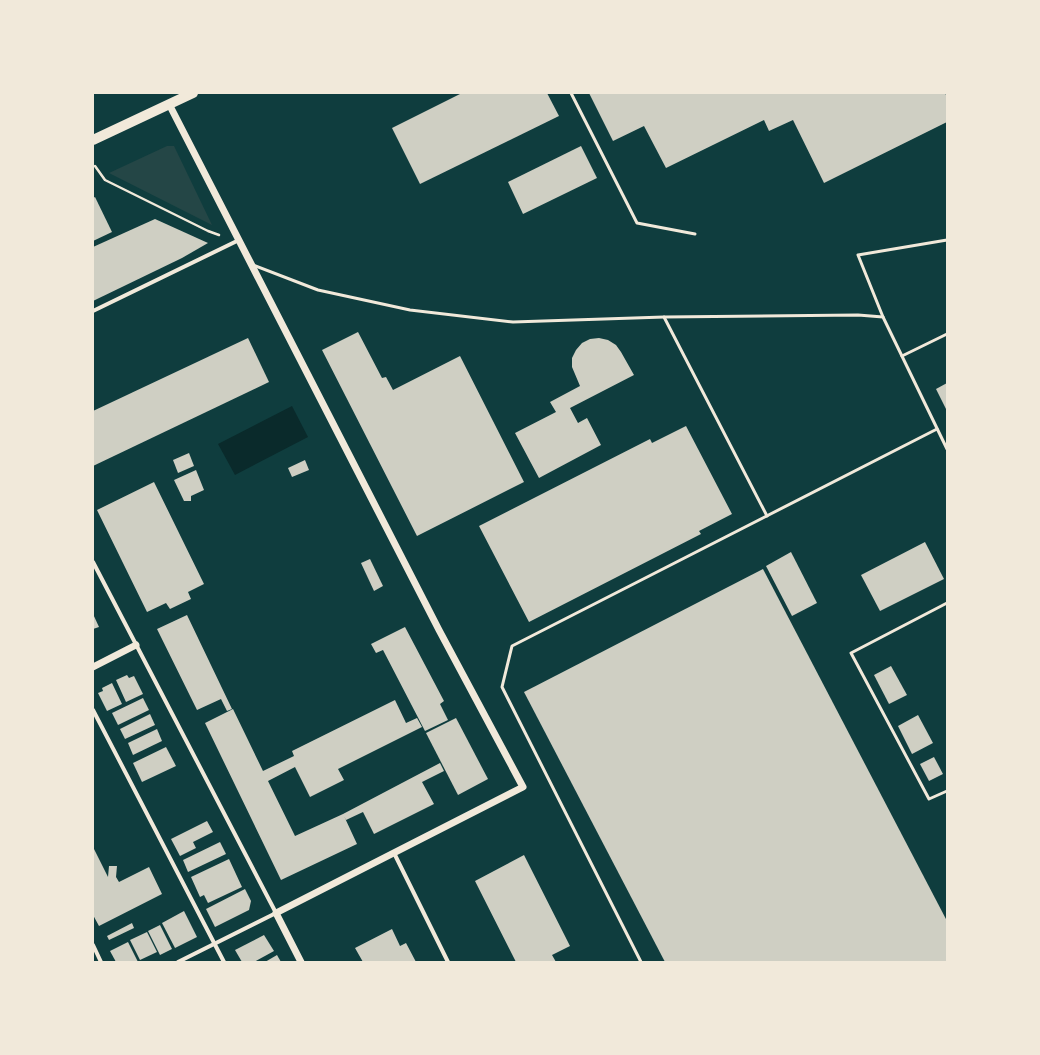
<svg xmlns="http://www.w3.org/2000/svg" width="1040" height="1055" viewBox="0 0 1040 1055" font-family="'Work Sans',sans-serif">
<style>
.green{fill:#244646}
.water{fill:#0a2a2b}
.building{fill:#cfcfc3}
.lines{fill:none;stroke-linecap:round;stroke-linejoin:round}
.path{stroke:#f1e9da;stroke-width:2.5}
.service{stroke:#f1e9da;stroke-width:3}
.minor{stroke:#f1e9da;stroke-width:4}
.tertiary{stroke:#f1e9da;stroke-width:7}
.primary{stroke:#f1e9da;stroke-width:10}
</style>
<rect width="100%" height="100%" fill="#0f3d3e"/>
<!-- green -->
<polygon class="green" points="167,146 174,146 212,225 109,173"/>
<!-- water -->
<polygon class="water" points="292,406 308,437 235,475 218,444"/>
<!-- building -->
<g class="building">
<polygon points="462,93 547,93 559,116 420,184 392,128"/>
<polygon points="589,93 945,93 947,97 947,122 824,183 793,120 769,131 764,120 666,168 644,126 613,141"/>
<polygon points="581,146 597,178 523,214 508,182"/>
<polygon points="95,197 112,232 93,241 93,198"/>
<polygon points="155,219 208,243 182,258 93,301 93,247"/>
<polygon points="358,332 382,378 386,377 393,390 460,356 524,482 417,536 322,350"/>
<polygon points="248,338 269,382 93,466 93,411"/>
<polygon points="599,338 608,340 616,345 621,352 634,375 570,408 578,423 587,418 601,445 539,478 515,433 556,412 550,402 580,386 572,367 572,358 576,350 582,343 590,339"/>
<polygon points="947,383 947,411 936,389"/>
<polygon points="686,426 732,514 699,531 701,534 529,622 479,526 650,439 652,443"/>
<polygon points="189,453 194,466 178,473 173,460"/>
<polygon points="305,460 309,470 292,477 288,468"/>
<polygon points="196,470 204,490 191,496 191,501 184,501 174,480"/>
<polygon points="154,482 204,584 188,592 191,599 170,609 166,603 147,612 97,510"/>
<polygon points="925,542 944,579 880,611 861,575"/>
<polygon points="791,552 817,603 792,616 766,566"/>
<polygon points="370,559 383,586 374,591 361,563"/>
<polygon points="763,569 947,921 947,962 665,962 524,692"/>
<polygon points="93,614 99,627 93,629"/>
<polygon points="187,615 232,709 227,711 221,699 197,710 157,629"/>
<polygon points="405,627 444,701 440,704 448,720 425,731 383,650 376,653 371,644"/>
<polygon points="891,666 907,695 889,704 874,675"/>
<polygon points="127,675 129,678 134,676 143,694 126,702 116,680"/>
<polygon points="112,683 122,704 107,711 98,693 103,691 102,688"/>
<polygon points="143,698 149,710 118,725 112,713"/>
<polygon points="395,700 406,723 417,718 422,727 338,769 344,780 310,797 295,767 268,781 295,836 343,814 440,763 444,771 422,782 434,804 374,834 363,812 346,820 344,816 357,844 281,880 205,723 233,709 263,771 294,756 292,751"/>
<polygon points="150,714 155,725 125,739 120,729"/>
<polygon points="918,715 933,743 912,754 898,726"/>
<polygon points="456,718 488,779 458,795 426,733"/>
<polygon points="157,729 162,741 133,755 128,743"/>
<polygon points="166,747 176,766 142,782 133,763"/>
<polygon points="934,757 943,774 929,781 920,764"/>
<polygon points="207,821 213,832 193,842 196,848 180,856 171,839"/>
<polygon points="220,842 226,854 188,872 183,860"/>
<polygon points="93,847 108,877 109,866 117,866 116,877 119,882 149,867 162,894 99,926 93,915"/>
<polygon points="524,855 570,946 552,955 556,962 516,962 475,881"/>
<polygon points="229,859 242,887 208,903 204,895 200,897 191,877"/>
<polygon points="245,889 251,901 249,910 215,927 206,909"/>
<polygon points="184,911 197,937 175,948 162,923"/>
<polygon points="132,923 134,928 109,940 107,936"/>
<polygon points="160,925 172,949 160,955 148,931"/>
<polygon points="392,929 400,946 406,943 416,962 363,962 355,948"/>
<polygon points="147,932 157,952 140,960 130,940"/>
<polygon points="264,935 274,951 254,962 242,962 235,950"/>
<polygon points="128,942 138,962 116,962 110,951"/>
<polygon points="277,955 281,962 265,962"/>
</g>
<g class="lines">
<!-- path -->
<polyline class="path" points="95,166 105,180 208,231 219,235"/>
<!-- service -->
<g class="service">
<polyline points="571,93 637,223 695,234"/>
<polyline points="253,265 318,290 410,310 513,322 664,317 858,315 883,317 947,449"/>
<polyline points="664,317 767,516"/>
<polyline points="883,317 858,255 947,240"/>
<polyline points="902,356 947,334"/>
<polyline points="947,603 851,653 929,799 947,791"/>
<polyline points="641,962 502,687 512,646 937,429"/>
</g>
<!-- minor -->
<g class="minor">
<polyline points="93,311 239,240"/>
<polyline points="93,562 276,913 178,962"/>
<polyline points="93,710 224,962"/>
<polyline points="394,853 448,962"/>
<polyline points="93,945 101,962"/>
</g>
<!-- tertiary -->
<g class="tertiary">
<polyline points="169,104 439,630 523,787 276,913 301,962"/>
<polyline points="93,667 136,645"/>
</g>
<!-- primary -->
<polyline class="primary" points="93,140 193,93"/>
</g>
<!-- border -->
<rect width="1040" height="1055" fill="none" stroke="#f1e9da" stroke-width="188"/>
</svg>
